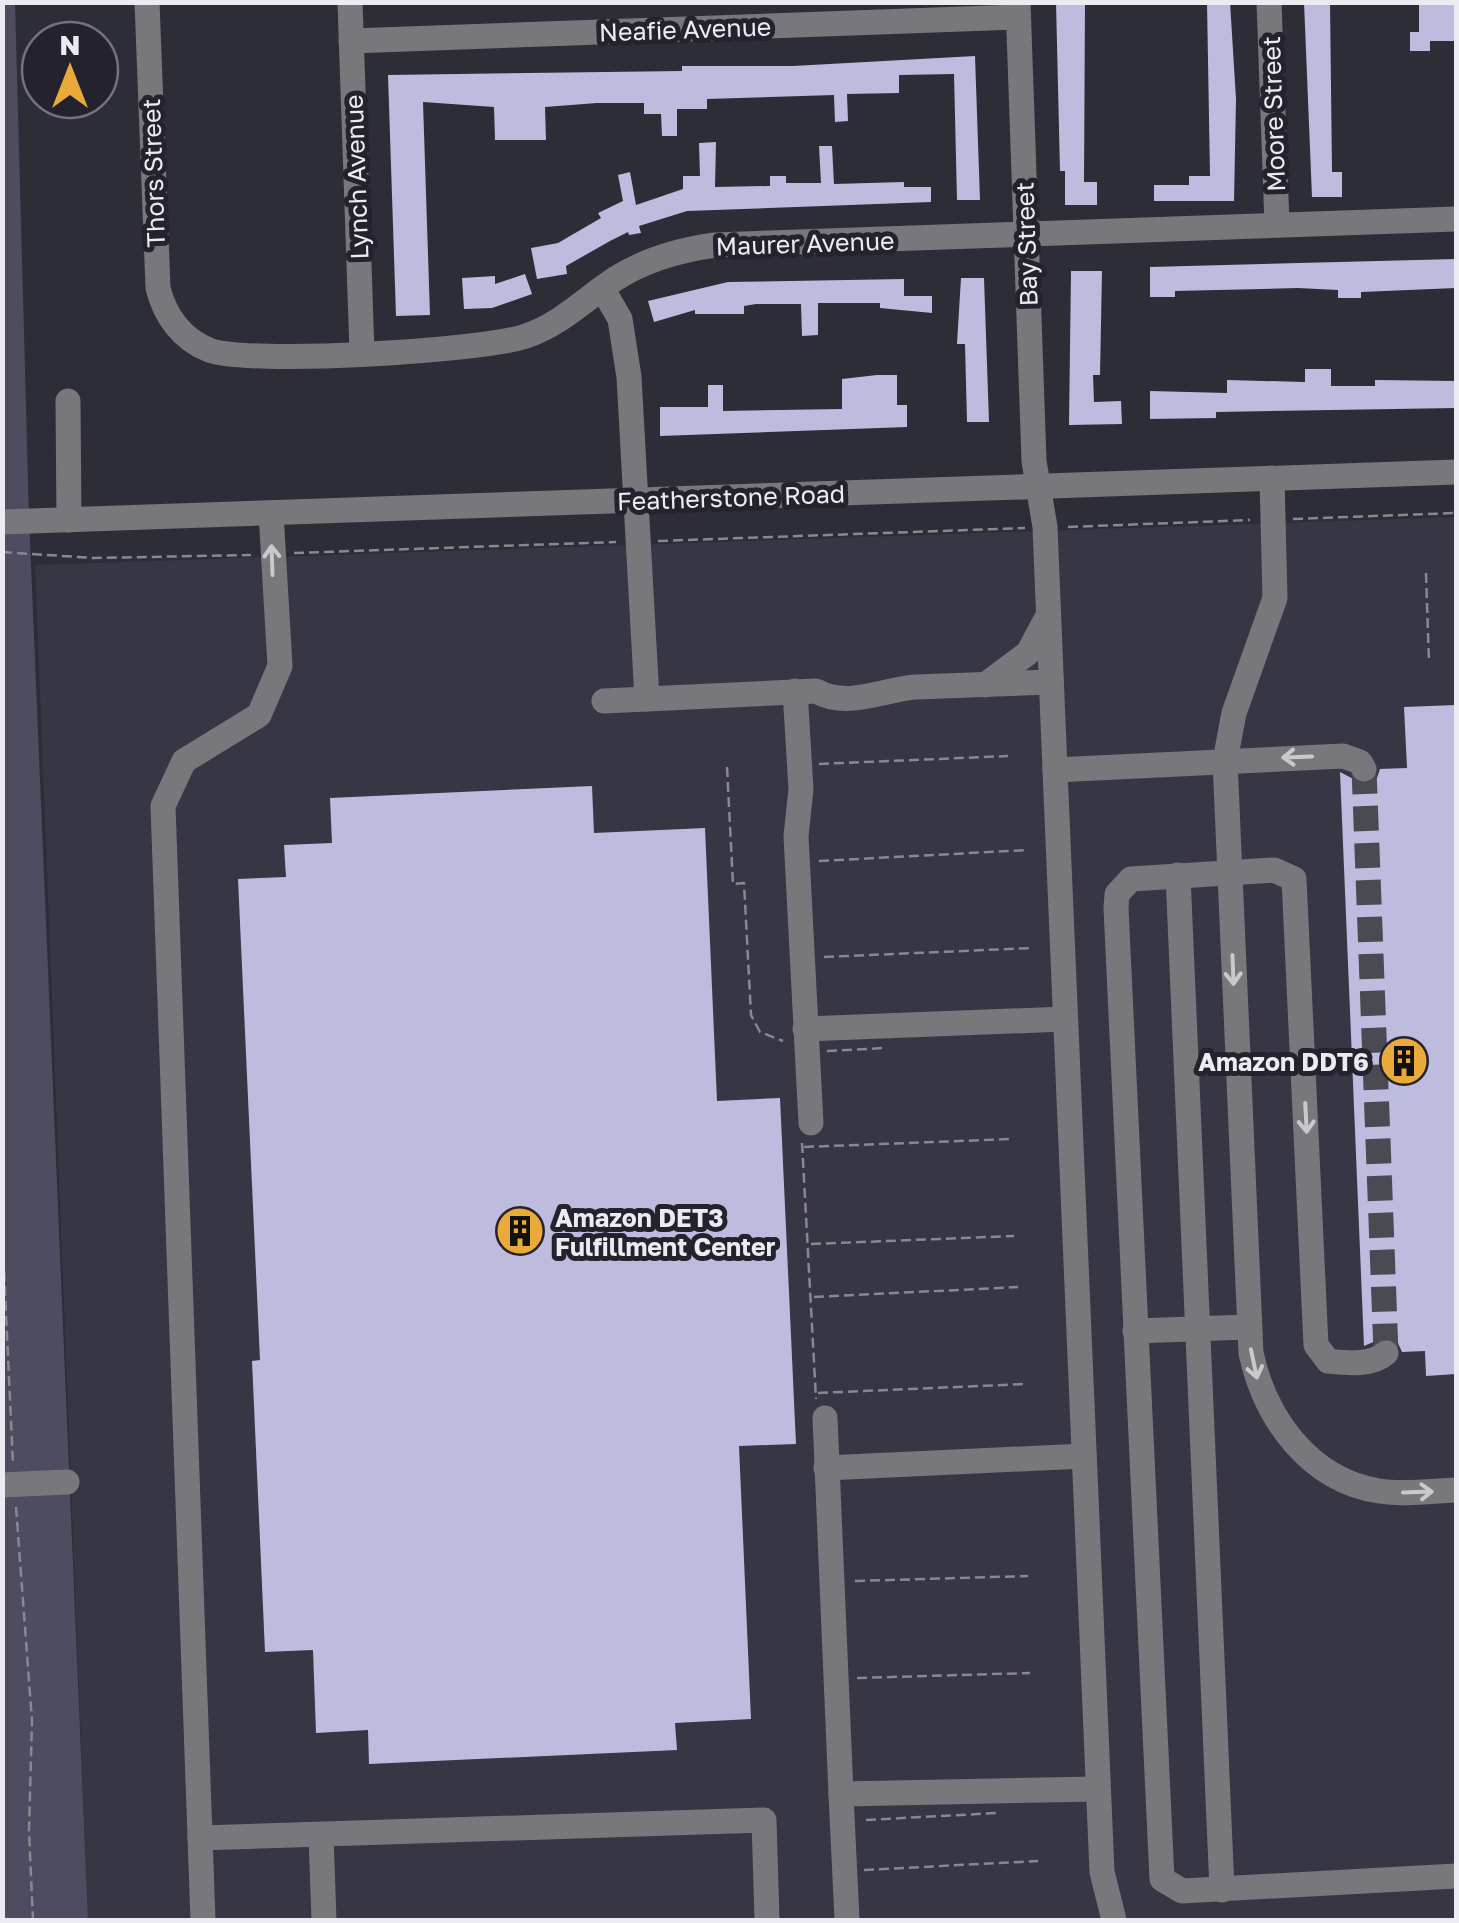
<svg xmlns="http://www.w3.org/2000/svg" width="1459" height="1923" viewBox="0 0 1459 1923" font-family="'Golos Text',sans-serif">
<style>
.built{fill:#373645}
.green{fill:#4d4c60}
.building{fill:#bdbcdf}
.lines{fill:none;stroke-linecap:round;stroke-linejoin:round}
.minor-tunnel{stroke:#4a4a53;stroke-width:25;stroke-dasharray:25 12;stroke-linecap:butt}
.path{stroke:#888890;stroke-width:2.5;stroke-dasharray:10 5;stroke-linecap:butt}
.minor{stroke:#77777c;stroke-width:25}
.oneway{stroke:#c8c8ce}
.labels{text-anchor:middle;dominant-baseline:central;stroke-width:10;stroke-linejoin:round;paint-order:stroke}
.street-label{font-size:25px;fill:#ebebf1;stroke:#24232d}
.poi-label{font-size:25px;font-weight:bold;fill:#ebebf1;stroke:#24232d;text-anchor:end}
</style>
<rect width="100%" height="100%" fill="#2d2d37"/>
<!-- built -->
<polygon class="built" points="1456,517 1456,1920 88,1920 35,565"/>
<!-- green -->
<polygon class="green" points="15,2 29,518 88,1920 3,1920 2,3"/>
<!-- building -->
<g class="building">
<polygon points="1056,2 1085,2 1084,182 1097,182 1097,205 1065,205 1065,171 1060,171"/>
<polygon points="1207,2 1230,2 1236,99 1234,201 1154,201 1154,185 1189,185 1189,176 1210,176"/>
<polygon points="1304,2 1330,2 1332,172 1342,172 1342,197 1312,197"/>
<polygon points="1419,2 1456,2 1456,41 1430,41 1430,51 1410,51 1410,32 1419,32"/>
<polygon points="975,56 980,200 957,200 954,74 899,75 899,93 847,94 848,121 835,122 834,95 707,99 707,109 677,109 677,136 662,136 661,114 644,114 644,103 597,103 545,107 546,140 495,140 494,107 423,102 430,315 396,316 388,75 682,71 682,66 793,66"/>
<polygon points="716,142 715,187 770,186 770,176 786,176 786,183 821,183 819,146 832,146 834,184 904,182 904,187 931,187 931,202 687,211 639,226 641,233 629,235 628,232 610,241 566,266 567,274 537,279 531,248 558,243 601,218 598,213 623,201 618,175 630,172 636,205 683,189 683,176 700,176 699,143"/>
<polygon points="1456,259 1456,288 1361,292 1361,298 1338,298 1338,290 1298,288 1175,291 1175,297 1150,297 1150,267"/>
<polygon points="1071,271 1102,271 1100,375 1093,375 1094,402 1121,401 1122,424 1069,425"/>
<polygon points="525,274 532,294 492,308 464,309 462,278 495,276 495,284"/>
<polygon points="961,278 984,278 989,422 967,422 965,344 957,344"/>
<polygon points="904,279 904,296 932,296 932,313 880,308 880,303 818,303 818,335 802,336 801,304 756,304 744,306 744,314 695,314 695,310 654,322 648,301 728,282"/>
<polygon points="1305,369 1331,369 1331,386 1375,386 1375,380 1456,381 1456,408 1216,412 1216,418 1150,419 1150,391 1227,393 1227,380 1305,382"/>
<polygon points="877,375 897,375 897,405 907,405 907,427 660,436 660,407 708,407 708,385 723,385 723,411 842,409 842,379"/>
<polygon points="1456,705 1456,1374 1426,1376 1425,1351 1402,1352 1398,1343 1385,1337 1364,1346 1340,772 1365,785 1377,778 1380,769 1407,768 1404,707"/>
<polygon points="592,786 594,833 705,828 717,1101 780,1098 796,1444 739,1446 751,1719 675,1723 677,1750 369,1764 368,1730 316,1733 313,1650 265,1652 252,1361 260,1360 238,879 286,877 284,845 332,843 330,798"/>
</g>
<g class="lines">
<!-- minor-tunnel -->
<polyline class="minor-tunnel" points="1364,769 1386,1353"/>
<!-- path -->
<g class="path">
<polyline points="1293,519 1456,513"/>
<polyline points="1068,527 1250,520"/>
<polyline points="658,541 1025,528"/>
<polyline points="2,552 93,558 251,555"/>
<polyline points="294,553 616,542"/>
<polyline points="1426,573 1429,663"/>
<polyline points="819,764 1008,756"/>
<polyline points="727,767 733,884 744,883 751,1015 760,1032 783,1041"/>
<polyline points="819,861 1028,850"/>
<polyline points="824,957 1032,948"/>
<polyline points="827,1051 884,1048"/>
<polyline points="802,1143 816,1399"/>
<polyline points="804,1147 1011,1139"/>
<polyline points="2,1226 13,1464"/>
<polyline points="811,1244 1014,1236"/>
<polyline points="814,1297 1018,1287"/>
<polyline points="818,1393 1025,1384"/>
<polyline points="16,1507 32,1721 29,1831 33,1920"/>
<polyline points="855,1581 1028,1576"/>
<polyline points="857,1678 1030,1673"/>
<polyline points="866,1820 997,1813"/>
<polyline points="864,1870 1038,1861"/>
</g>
<!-- minor -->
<g class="minor">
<path d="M147,2l11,286c7,28 24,51 51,62 38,15 275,1 317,-14 35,-12 59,-37 89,-57 31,-20 64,-29 100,-34l741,-26"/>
<polyline points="350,2 362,352"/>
<polyline points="1018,2 1034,461 1045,527 1055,770 1343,756 1360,762 1364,769"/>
<polyline points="1269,2 1277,225"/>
<polyline points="351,41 1018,17"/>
<polyline points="602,288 620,319 629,377 647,699"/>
<polyline points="68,401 69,520"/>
<path d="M1272,478l3,120 -41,115 -9,48 26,592c14,65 58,127 128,138 25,4 52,0 77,-1"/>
<polyline points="2,522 1456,472"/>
<polyline points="985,685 1028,653 1045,621"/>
<polyline points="795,691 801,789 796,836 811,1123"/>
<path d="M604,701l212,-10c32,18 68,-2 100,-4 45,-2 90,-3 135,-5"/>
<polyline points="1055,770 1102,1872 1114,1920"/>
<polyline points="1178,875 1222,1890"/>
<polyline points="805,1029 1065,1019"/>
<polyline points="1135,1331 1248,1327"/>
<path d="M1386,1353c-14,13 -39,10 -58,8l-12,-16 -22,-466 -20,-9 -143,9 -14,15 -1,14 46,971 20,12 274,-15"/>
<polyline points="825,1418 841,1794 1098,1789"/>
<polyline points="826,1468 1084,1456"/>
<polyline points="2,1485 67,1482"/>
<polyline points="841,1794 847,1920"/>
<polyline points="321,1835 324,1920"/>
<polyline points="200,1838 764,1820 767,1920"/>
<polyline points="203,1920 163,806 184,761 259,715 280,666 271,513"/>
</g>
</g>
<!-- one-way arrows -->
<defs><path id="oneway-shaft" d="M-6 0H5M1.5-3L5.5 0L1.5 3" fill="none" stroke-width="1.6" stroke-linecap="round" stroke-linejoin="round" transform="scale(2.5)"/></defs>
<g class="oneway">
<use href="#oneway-shaft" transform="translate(272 560) rotate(-92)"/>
<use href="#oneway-shaft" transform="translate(1297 757) rotate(178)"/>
<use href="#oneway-shaft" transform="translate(1233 970) rotate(88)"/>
<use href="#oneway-shaft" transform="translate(1306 1118) rotate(87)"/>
<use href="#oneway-shaft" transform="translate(1254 1364) rotate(78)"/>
<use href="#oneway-shaft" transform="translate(1418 1492) rotate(-2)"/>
</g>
<!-- icons -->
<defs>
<g id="building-disc" transform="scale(2.5)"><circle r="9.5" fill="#eaaa39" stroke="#24232d"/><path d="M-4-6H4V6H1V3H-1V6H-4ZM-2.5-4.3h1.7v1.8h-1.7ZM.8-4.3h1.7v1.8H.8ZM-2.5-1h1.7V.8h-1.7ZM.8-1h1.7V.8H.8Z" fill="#111"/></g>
</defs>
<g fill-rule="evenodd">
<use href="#building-disc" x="1404" y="1061"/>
<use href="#building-disc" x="520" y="1231"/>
</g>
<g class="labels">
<!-- street labels -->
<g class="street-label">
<text transform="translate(685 29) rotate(-2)">Neafie Avenue</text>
<text transform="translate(1273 114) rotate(-92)">Moore Street</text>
<text transform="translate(153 173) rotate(-92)">Thors Street</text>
<text transform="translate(356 177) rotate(-92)">Lynch Avenue</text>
<text transform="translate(805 243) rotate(-2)">Maurer Avenue</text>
<text transform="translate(1026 244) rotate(-92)">Bay Street</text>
<text transform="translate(731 497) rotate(-2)">Featherstone Road</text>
</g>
<!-- poi labels -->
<g class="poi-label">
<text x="1369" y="1061">Amazon DDT6</text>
<text x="555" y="1217" text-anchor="start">Amazon DET3<tspan x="555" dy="29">Fulfillment Center</tspan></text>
</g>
</g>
<!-- border -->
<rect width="1459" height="1923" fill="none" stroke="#ebebf1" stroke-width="10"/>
<!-- north arrow -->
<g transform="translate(70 70)"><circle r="48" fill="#24232d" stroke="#74737b" stroke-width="2.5"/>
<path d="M0-8L18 38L0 25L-18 38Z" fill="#eaaa39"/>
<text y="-15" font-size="28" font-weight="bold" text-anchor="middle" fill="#ebebf1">N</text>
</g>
</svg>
